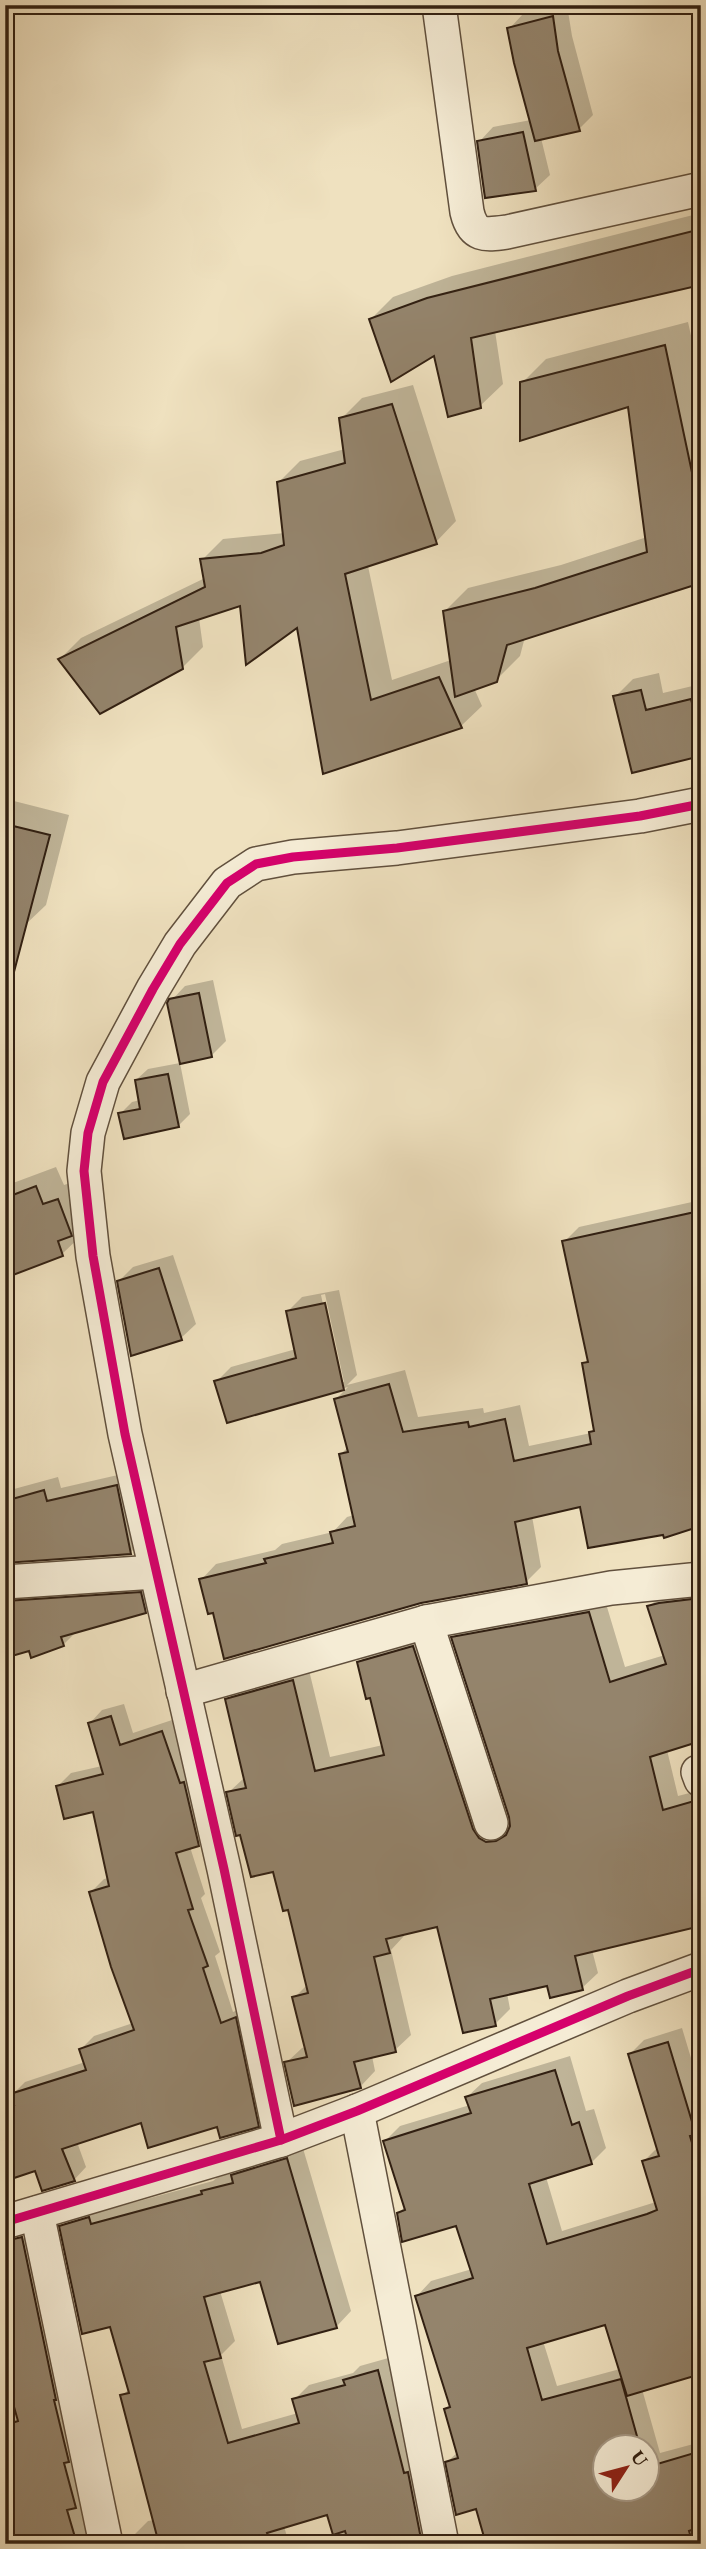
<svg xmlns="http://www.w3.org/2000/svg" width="706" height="2549" viewBox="0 0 706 2549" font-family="'EB Garamond',serif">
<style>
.shadow{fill:#0003;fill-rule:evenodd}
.building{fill:#94846c;stroke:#322012;stroke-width:2}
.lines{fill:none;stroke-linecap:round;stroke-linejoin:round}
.minor-casing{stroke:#61503d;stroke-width:36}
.minor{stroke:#f5ecd5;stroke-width:33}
.cycleway-casing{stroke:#f5ecd5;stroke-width:13}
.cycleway{stroke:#d6006c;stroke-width:9}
</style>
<rect width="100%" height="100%" fill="#efe1bf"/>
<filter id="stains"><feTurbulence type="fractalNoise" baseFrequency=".00286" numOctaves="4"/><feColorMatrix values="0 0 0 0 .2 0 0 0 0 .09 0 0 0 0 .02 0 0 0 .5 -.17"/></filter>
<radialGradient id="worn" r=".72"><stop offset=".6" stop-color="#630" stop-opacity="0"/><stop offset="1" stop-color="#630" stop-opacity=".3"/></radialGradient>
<!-- shadow -->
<g class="shadow">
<polygon points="532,5 567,5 572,36 593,115 579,129 541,138 550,175 535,189 479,142 493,127 531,120 509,29 523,14 533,12"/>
<polygon points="701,213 701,283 495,331 503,384 480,406 436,353 371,319 393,297 452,276"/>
<polygon points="688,322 701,381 701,581 525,637 520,656 496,680 474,688 482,706 461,726 324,772 299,625 241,604 199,618 203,647 182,668 60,659 81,638 205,578 202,560 223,539 285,533 279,482 300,461 345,449 341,419 362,398 413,385 456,521 436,542 368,566 392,680 451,660 444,612 468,588 561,565 647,537 629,405 522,383 546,359"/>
<polygon points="659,673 663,693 701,684 701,754 615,697 633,679"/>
<polygon points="10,800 69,815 46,905 25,925 5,921 5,805"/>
<polygon points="213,980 226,1041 212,1055 171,1001 185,986"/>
<polygon points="180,1063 190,1114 178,1126 120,1114 132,1102 140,1100 136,1080 148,1069"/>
<polygon points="56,1167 64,1185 79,1180 83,1234 62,1254 5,1276 5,1186"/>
<path d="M701,1200v325l-119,-20 -50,11 9,51 -15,15 -312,29 -13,-31 15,-16 59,-14 7,-6 51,-12 14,-15 7,-2 -13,-61 7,-7 -12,-48 12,-12 -120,34 -12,-39 15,-15 65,-18 -8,-38 14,-14 37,-7 18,85 -10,10 58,-15 13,47 65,-9 1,5 36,-8 9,41 62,-13 4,-6 -11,-64 5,-4 -25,-117 15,-15zM325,1294l19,88h-4l-19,-87z"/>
<polygon points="173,1255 196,1324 181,1338 132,1354 119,1281 133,1267"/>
<polygon points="131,1472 144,1539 130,1553 5,1561 5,1480 11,1478 14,1489 58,1477 61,1488"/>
<polygon points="157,1577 161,1596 145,1611 77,1631 63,1645 30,1649 5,1657 5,1581"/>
<polygon points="701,1585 701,1740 667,1750 678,1796 701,1790 701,1924 592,1950 598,1973 582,1988 549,1984 507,1993 510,2009 495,2024 438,1924 404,1933 404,1936 391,1950 411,2035 395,2050 372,2056 375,2071 360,2087 286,2063 302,2048 306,2047 294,1998 308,1984 290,1908 275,1870 228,1793 244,1778 227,1700 242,1684 308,1666 330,1757 383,1745 371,1696 359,1662 375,1647 429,1631 502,1827 511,1826 511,1817 453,1637 468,1622 604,1597 625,1667 665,1655 649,1607 665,1591"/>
<polygon points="124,1704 133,1733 175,1719 211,1832 198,1845 190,1847 205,1894 201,1898 220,1952 215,1956 233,2012 248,2006 270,2112 258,2125 142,2121 77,2142 86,2167 74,2180 36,2169 5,2179 5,2100 13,2097 12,2095 25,2082 85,2062 81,2049 94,2036 133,2023 91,1892 104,1879 109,1878 94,1810 58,1786 71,1773 102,1766 90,1723 102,1710"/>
<path d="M682,2028l15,50 4,-1v338l-11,-40 -48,14 18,64 41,-11v102h-213l-11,-37 -30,-45 11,-10 -12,-43 5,-5 -34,-108 14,-15 41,-12 -15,-45 -59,-11 7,-6 -20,-66 15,-15 70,-21 -3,-8 15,-14 88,-27 16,55 8,-2 12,39 -15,15 -45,14 16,54 94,-29 -12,-41 14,-14 -28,-93 14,-14zM606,2322l14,47 -63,17 -14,-45zM604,2448h42v42h-42z"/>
<polygon points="302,2145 351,2311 337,2326 279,2342 261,2280 220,2291 235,2341 221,2355 242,2429 298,2413 294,2400 309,2385 353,2373 360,2366 392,2357 440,2544 337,2544 328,2513 284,2526 289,2544 135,2544 133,2536 148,2521 154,2520 122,2396 130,2388 111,2325 61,2226 76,2212 103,2204 106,2210 213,2181 218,2177 236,2172 248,2161"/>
<polygon points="37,2223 96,2544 5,2544 5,2244 31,2236 30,2233 5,2240 5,2232"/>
</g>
<!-- building -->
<g class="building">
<polygon points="553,16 558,51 580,131 535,141 514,63 507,28"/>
<polygon points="523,132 536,191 485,198 477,141"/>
<polygon points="701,229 701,285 471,338 481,408 448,417 434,356 391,382 369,319 427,298"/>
<polygon points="665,345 701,515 701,583 507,645 497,682 455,697 443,611 535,588 647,552 628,407 520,441 520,382"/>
<polygon points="392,404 437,544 345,574 371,700 439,677 462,728 323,774 297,628 246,665 240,606 176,627 183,669 100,714 58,659 205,587 200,559 261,553 284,545 277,482 345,463 339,418"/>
<polygon points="641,690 646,710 691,699 701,738 701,756 632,773 613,696"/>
<polygon points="5,824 50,835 14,972 5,971"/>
<polygon points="199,993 212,1057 180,1064 167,1003 169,999"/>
<polygon points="168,1074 179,1127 124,1139 118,1113 140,1109 135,1080"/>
<polygon points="36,1186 43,1204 58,1199 72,1236 58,1241 63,1256 5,1278 5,1198"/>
<polygon points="695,1212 701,1236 701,1526 664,1538 663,1535 588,1548 580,1507 515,1522 527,1584 421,1603 224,1659 213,1613 208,1614 199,1579 266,1563 264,1559 333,1543 330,1532 355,1526 339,1454 348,1452 334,1399 389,1384 403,1432 468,1422 469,1427 505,1419 514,1461 591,1444 589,1432 594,1431 582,1363 588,1362 562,1241"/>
<polygon points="159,1268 182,1340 131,1356 117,1281"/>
<polygon points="325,1303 344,1390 227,1423 214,1381 296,1358 286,1311"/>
<polygon points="117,1485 131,1554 5,1563 5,1501 44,1490 47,1501"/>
<polygon points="141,1592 146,1613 61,1637 64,1646 31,1658 29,1651 5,1658 5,1601"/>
<polygon points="701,1598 701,1741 650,1757 663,1810 701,1799 701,1926 575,1956 583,1990 550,1998 547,1986 490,1999 496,2026 463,2033 437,1927 386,1939 390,1953 374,1957 396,2052 354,2062 361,2088 294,2106 284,2062 307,2057 292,1997 308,1993 288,1910 283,1911 273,1872 251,1877 240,1835 236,1836 226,1792 246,1788 225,1699 293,1680 315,1771 384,1755 370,1698 366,1699 357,1662 413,1646 473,1829 479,1838 486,1842 496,1841 506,1835 510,1826 509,1817 451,1637 589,1612 610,1682 666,1664 647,1606 659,1603"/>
<polygon points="111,1716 120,1745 162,1731 180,1783 184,1782 199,1846 176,1853 193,1909 188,1910 208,1966 203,1968 221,2023 236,2017 259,2127 220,2138 217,2127 148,2148 141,2123 62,2149 75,2181 42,2191 35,2171 5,2181 5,2107 14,2105 10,2094 86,2070 79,2049 134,2030 111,1967 89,1892 109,1886 93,1812 64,1819 56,1786 103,1774 88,1723"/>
<polygon points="668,2042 696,2135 690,2136 701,2173 701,2374 627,2396 605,2325 527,2348 542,2400 621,2379 640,2447 605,2447 605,2489 647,2489 647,2467 701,2451 701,2527 689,2531 693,2544 486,2544 476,2509 456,2515 445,2462 458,2458 444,2409 450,2407 415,2296 473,2278 456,2226 402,2242 397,2213 405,2210 383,2141 471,2113 465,2097 555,2070 572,2125 579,2122 592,2164 529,2184 547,2244 647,2214 657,2210 642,2161 659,2156 628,2054"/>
<polygon points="287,2158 337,2328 278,2344 260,2282 204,2297 221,2358 204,2362 228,2443 299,2423 292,2399 345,2385 343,2380 378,2370 404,2473 408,2472 422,2544 349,2544 345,2531 333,2535 327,2515 267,2533 271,2544 159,2544 120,2395 129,2393 110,2327 82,2334 59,2226 89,2217 91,2224 202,2194 201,2191 233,2183 231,2175"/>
<polygon points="22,2237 56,2400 54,2400 69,2462 64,2463 76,2508 67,2510 77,2544 5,2544 5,2425 18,2421 5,2375 5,2241"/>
</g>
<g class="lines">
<!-- minor casing -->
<g class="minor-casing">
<g id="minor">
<path d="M439,5l28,207c6,25 18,23 40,20l194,-43"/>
<polyline points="5,1582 155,1572"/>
<polyline points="426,1622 491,1823"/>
<polyline points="183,1691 426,1622 611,1588 701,1579"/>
<polyline points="698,1772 701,1780"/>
<polyline points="357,2111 442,2544"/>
<polyline points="281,2140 224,1869 125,1434 93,1256 84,1171 88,1133 103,1082 153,989 180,944 227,883 256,864 293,857 397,848 640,816 701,804"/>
<polyline points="37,2213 106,2544"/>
<polyline points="5,2222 281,2140 357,2111 628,1996 701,1969"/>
</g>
</g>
<!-- minor -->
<use href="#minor" class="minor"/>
<!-- cycleway casing -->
<g class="cycleway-casing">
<g id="cycleway">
<polyline points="281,2140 224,1869 125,1434 93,1256 84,1171 88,1133 103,1082 153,989 180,944 227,883 256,864 293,857 397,848 640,816 701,804"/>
<polyline points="5,2222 281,2140 357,2111 628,1996 701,1969"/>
</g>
</g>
<!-- cycleway -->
<use href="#cycleway" class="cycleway"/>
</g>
<!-- margin -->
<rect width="706" height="2549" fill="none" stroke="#efe1bf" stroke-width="28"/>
<rect x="7" y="7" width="692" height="2535" fill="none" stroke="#322012" stroke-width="3.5"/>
<rect x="14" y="14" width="678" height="2521" fill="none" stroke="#322012" stroke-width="2"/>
<!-- north arrow -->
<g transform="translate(626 2468) rotate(54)"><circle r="33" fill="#f5ecd5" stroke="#a79a87" stroke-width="2"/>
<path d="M0-5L12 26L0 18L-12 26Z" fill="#8f2418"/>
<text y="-10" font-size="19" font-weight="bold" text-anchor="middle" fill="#322012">U</text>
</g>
<rect width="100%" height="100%" filter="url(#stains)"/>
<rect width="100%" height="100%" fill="url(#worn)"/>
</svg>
